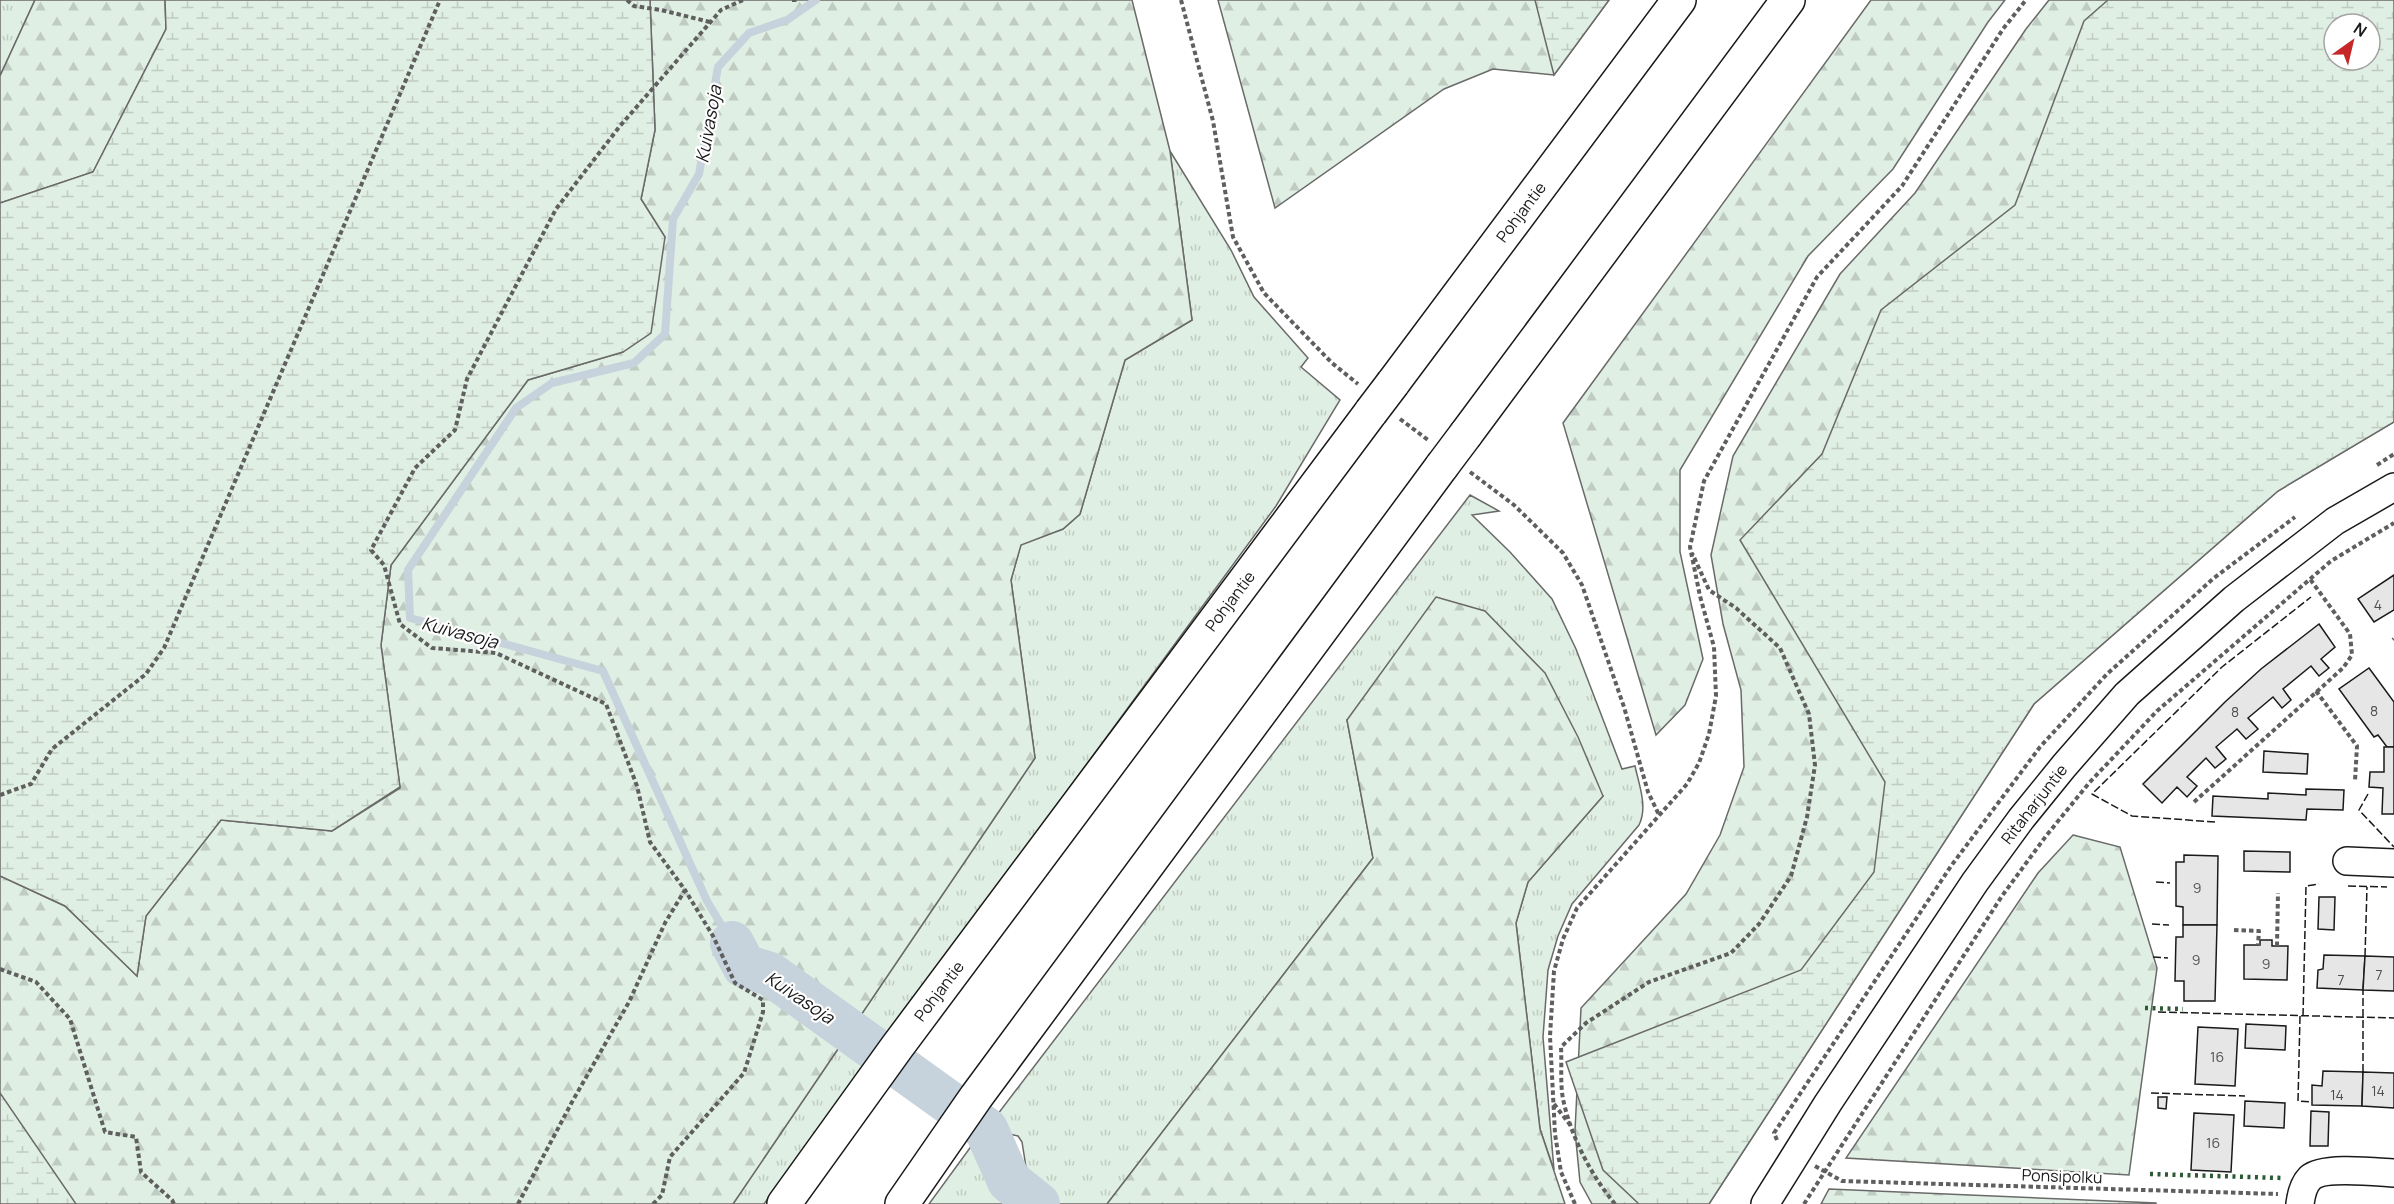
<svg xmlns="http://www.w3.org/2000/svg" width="2394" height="1204" viewBox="0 0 2394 1204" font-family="Manrope,sans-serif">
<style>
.grass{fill:url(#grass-tufts);stroke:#6a6a6a;stroke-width:1.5}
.forest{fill:url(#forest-firs);stroke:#6a6a6a;stroke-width:1.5;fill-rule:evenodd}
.wetland{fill:url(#wetland-marsh);stroke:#6a6a6a;stroke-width:1.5;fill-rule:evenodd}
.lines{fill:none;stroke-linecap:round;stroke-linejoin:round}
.stream{stroke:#c6d2dc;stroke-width:8}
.river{stroke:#c6d2dc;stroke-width:44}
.building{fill:#e6e6e6;stroke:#1a1a1a;stroke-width:1.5}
.minor-casing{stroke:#1a1a1a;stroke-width:30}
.highway-casing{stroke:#1a1a1a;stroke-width:36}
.path{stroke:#5f5f5f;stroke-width:4;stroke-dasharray:4.5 3;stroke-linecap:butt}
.minor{stroke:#fff;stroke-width:27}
.highway{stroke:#fff;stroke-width:33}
.highway-bridge-casing{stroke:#1a1a1a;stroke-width:36;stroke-linecap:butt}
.highway-bridge{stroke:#fff;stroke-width:33}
.hedge{stroke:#2b5a34;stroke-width:4.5;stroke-dasharray:3 4.5;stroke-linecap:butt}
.fence{stroke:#1a1a1a;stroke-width:1.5;stroke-dasharray:8 3;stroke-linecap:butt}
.labels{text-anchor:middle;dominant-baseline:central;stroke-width:4.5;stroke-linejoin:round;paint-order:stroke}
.number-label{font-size:14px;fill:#4d4d4d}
.street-label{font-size:16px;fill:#1a1a1a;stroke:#fff}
.water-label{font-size:18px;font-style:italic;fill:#1a1a1a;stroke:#fff}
</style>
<defs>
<pattern id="grass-tufts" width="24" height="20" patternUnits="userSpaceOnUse" patternTransform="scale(1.5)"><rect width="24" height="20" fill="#e0efe3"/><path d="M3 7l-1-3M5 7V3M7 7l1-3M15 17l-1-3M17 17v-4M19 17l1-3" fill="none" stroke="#c0ccc2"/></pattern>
<pattern id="forest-firs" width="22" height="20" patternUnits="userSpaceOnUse" patternTransform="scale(1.5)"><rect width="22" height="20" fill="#e0efe3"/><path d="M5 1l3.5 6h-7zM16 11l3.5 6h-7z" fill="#c0ccc2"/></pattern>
<pattern id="wetland-marsh" width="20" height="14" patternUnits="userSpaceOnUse" patternTransform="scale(1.5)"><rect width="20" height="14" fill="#e0efe3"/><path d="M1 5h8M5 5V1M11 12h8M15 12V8" fill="none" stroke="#c0ccc2"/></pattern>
</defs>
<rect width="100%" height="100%" fill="#fff"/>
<!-- grass -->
<g class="grass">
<polygon points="0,0 35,0 0,76"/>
<polygon points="1170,151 1231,250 1254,297 1308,358 1301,367 1340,400 1276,506 764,1204 733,1204 1035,758 1011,580 1021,544 1063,529 1080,514 1125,360 1192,320"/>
<path d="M1470,495l29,16 -27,4 38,37 42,47 24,50 46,120 13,-3c4,19 13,41 4,59l-67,79 -14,32 -10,34 -5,67 11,133 -14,-41 -24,-206 12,-41 75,-86 -256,-76 26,138 -266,346h-48l-27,-27 -6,-10 -4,-25 -4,-6 -13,-3 -14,-10z"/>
<path d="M975,1141l15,11c6,32 11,32 35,52h-96z"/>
</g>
<!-- forest -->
<g class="forest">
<polygon points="35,0 165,0 166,29 93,172 0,203 0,76"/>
<polygon points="650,0 1132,0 1170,151 1192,320 1125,360 1080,514 1063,529 1021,545 1011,580 1035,758 733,1204 0,1204 0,876 65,906 137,976 146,916 221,820 332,831 400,788 381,645 391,565 528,380 623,352 665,237 641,199 655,130"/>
<polygon points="1218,0 1609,0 1554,75 1493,69 1444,89 1275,208"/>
<polygon points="1871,0 2005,0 1988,22 1893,169 1808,256 1680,470 1680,552 1703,659 1685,705 1656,735 1563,423"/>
<path d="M2049,0h345v422l-116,69 -244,213 -325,500h-117l-12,-22 -5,-51 6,-123 105,-114 34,-59 24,-68 -3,-77 -18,-66 -12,-69 22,-99 107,-182 75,-81 111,-164zM2334,24h36v36h-36z"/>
<polygon points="1436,597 1485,611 1545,673 1578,737 1603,796 1528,882 1516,923 1540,1129 1565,1204 1107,1204 1373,858 1347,720"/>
<polygon points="2073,835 2120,847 2157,968 2129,1175 1846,1158 2038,873"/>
<polygon points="1829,1189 2156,1203 2156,1204 1821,1204"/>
</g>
<!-- wetland -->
<g class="wetland">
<polygon points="165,0 650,0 655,130 641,199 665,237 651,333 623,352 528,380 391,565 381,645 400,787 332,831 221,820 146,916 137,976 65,906 0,876 0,203 93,172 166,29"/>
<polygon points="1535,0 1609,0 1554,75"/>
<path d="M2108,0h286v422l-116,69 -244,213 -325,500h-70l-36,-34 -37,-108 235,-92 73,-98 11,-90 -145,-242 82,-86 59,-144 134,-105 69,-184zM2334,24h36v36h-36z"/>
<polygon points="0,1093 76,1204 0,1204"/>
</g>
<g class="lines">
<!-- stream -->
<polyline class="stream" points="732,943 707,901 603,671 410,618 408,570 516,408 552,383 634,363 665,334 673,219 699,174 718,67 749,33 787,20 816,0"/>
<!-- river -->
<polyline class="river" points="732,943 744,966 770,974 986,1129 1009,1181 1038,1204"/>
</g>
<!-- building -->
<g class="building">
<polygon points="2394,575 2394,610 2374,622 2358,599"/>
<polygon points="2319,624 2335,647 2321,659 2329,668 2319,676 2311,666 2283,689 2291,700 2282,708 2273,697 2248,718 2258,729 2246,739 2237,729 2216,747 2226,759 2215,768 2206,758 2187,777 2197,786 2187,797 2177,787 2162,803 2143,784 2225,702 2261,669"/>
<polygon points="2369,668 2394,702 2394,747 2387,747 2378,735 2374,737 2339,689"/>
<polygon points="2384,747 2394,747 2394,814 2382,814 2383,788 2369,787 2370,772 2384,772"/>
<polygon points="2264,751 2308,754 2307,774 2263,772"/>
<polygon points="2306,789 2344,790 2343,810 2307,809 2306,820 2212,816 2213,796 2268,799 2268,793 2306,795"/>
<polygon points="2244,851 2290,852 2290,872 2244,871"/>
<polygon points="2184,855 2218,856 2217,925 2183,925 2183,907 2176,906 2176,862 2184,862"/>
<polygon points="2319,897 2335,897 2334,930 2318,929"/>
<polygon points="2183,925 2217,925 2215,1001 2184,1001 2184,981 2175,981 2176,937 2183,937"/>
<polygon points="2260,940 2272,940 2272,946 2288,946 2287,980 2244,979 2244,945 2260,945"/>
<polygon points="2324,955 2365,956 2363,990 2317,988 2318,970 2323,969"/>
<polygon points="2365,956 2394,957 2394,991 2363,990"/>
<polygon points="2246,1024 2286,1026 2285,1050 2245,1048"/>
<polygon points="2198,1027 2238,1029 2235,1086 2195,1084"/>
<polygon points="2323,1071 2363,1072 2362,1106 2312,1105 2312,1085 2322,1086"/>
<polygon points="2363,1072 2394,1073 2394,1108 2362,1106"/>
<polygon points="2158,1097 2167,1097 2166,1109 2158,1108"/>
<polygon points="2245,1101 2285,1103 2284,1128 2244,1126"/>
<polygon points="2311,1111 2329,1112 2328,1146 2310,1146"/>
<polygon points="2194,1113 2234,1115 2231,1172 2191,1170"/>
</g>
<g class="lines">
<!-- minor casing -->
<g class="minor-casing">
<g id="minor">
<polyline points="2347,861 2394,863"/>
<polyline points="1765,1204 1828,1103 1975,882 2021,819 2064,766 2127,694 2234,599 2335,521 2394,487"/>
<path d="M2300,1204c1,-8 4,-20 10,-26 13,-12 66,-6 84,-5"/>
</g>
</g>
<!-- highway casing -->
<g class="highway-casing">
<g id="highway">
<polyline points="1393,383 1679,0"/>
<polyline points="1466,434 1788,0"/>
<polyline points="784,1204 897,1047 1371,412"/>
<polyline points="902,1204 976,1097 1442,466"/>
</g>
</g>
<!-- path -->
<g class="path">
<polyline points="627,0 634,6 661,10 710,22"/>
<polyline points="792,0 797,0"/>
<polyline points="1181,0 1213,121 1233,237 1264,293 1332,363 1358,384"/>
<polyline points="1400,419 1428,440"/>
<polyline points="2377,465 2394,454"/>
<polyline points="1470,472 1514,505 1563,553 1582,585 1624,707 1648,792 1659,815"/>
<polyline points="2393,640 2394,639"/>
<polyline points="2316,691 2357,746 2355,781"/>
<polyline points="0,795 31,784 52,749 146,674 164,648 440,0"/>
<polyline points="2194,802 2343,668 2352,655 2350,634 2310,579"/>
<polyline points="2234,930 2259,931 2258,945"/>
<polyline points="2277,946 2278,893"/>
<polyline points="0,969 36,982 70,1019 105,1132 136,1137 141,1172 172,1200 174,1204"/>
<polyline points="1554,1104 1571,1126"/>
<polyline points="1777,1140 1774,1133 1951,866 2040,747 2107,674 2214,578 2295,517"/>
<polyline points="1815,1166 1842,1181 2278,1194"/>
<polyline points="518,1204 572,1102 629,1002 665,923 685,890 650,842 637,786 606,704 496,653 432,648 400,624 384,565 371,550 415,468 455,430 467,379 556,209 620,126 721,10 743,0"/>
<polyline points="653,1204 662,1195 670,1157 744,1073 763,1012 763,1000 735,983 713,936 685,890"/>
<polyline points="1575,1204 1561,1172 1555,1134 1550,1036 1554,971 1563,939 1577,908 1687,784 1699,763 1709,734 1716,696 1714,647 1700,596 1690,547 1704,481 1817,277 1902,186 2003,29 2026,0"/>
<path d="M1615,1204c-24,-29 -44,-67 -52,-105 -3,-16 -1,-35 -2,-52l25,-24 63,-41 82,-29 28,-29 32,-48 16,-59 8,-52 -6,-51 -29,-66 -44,-40 -27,-18 -17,-37"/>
<polyline points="1804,1204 2002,896 2046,836 2089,783 2157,711 2331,561 2394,523"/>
</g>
<!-- minor -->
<use href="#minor" class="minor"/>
<!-- highway -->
<use href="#highway" class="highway"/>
<!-- highway-bridge casing -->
<g class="highway-bridge-casing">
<g id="highway-bridge">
<polyline points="1371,412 1393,383"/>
<polyline points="1442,466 1466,434"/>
</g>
</g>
<!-- highway-bridge -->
<use href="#highway-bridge" class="highway-bridge"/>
<!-- hedge -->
<g class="hedge">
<polyline points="2145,1008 2183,1009"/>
<polyline points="2150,1174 2282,1178"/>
</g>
<!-- fence -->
<g class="fence">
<polyline points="2368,794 2359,810 2394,847"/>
<polyline points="2215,822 2132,816 2092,794 2222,667 2311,597"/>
<polyline points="2156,882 2170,883"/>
<polyline points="2348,886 2387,887"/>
<polyline points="2152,924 2169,925"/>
<polyline points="2365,956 2367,887"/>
<polyline points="2153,957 2168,958"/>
<polyline points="2158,1012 2394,1018"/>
<polyline points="2300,1016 2298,1101 2312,1102"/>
<polyline points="2303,1016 2306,886 2319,884"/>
<polyline points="2363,1072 2363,990"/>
<polyline points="2151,1093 2245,1096"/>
</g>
</g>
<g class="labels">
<!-- number labels -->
<g class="number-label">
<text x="2378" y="604">4</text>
<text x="2374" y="710">8</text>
<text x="2235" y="711">8</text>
<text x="2197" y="887">9</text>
<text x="2196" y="959">9</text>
<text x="2266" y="963">9</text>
<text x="2379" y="974">7</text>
<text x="2341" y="979">7</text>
<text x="2217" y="1056">16</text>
<text x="2378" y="1090">14</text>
<text x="2337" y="1094">14</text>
<text x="2213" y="1142">16</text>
</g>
<!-- street labels -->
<g class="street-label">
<text transform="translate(1521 212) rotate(-53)">Pohjantie</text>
<text transform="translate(1230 601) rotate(-53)">Pohjantie</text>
<text transform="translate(2034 804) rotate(-52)">Ritaharjuntie</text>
<text transform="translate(939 991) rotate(-53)">Pohjantie</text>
<text transform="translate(2062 1176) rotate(2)">Ponsipolku</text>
</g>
<!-- water labels -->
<g class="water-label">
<text transform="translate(708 124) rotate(-80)">Kuivasoja</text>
<text transform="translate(460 632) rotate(15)">Kuivasoja</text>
<text transform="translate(800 997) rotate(34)">Kuivasoja</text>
</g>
</g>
<!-- north arrow -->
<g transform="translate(2352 42) rotate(34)"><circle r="28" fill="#ffffff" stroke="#a3a3a3" stroke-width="1.5"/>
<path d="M0-4.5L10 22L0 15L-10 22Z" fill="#c62828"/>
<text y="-9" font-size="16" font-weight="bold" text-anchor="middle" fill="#1a1a1a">N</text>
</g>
</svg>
